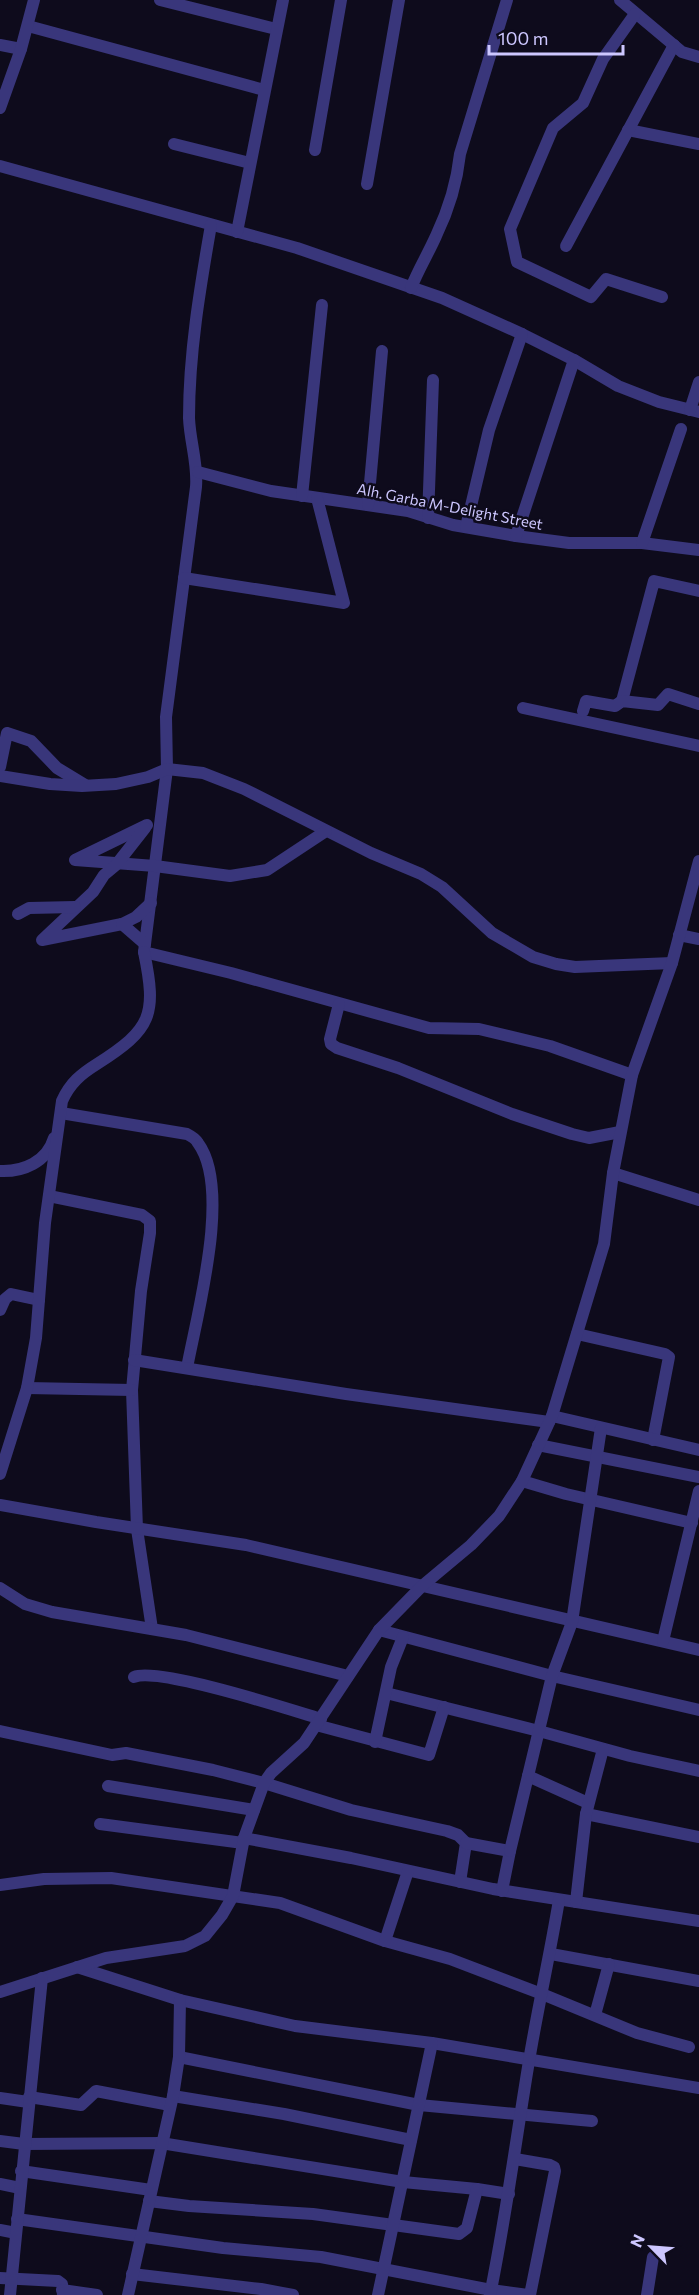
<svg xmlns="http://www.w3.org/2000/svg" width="699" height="2295" viewBox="0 0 699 2295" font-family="Commissioner,sans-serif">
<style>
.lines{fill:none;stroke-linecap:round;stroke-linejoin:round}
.minor{stroke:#39367b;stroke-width:12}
.labels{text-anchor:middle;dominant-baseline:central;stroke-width:5;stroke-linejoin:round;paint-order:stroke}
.street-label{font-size:15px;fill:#cdc7ff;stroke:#0e0b1c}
</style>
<rect width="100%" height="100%" fill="#0e0b1c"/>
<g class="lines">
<!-- minor -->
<g class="minor">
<polyline points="160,0 276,29"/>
<polyline points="620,0 682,52 699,57"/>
<polyline points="635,14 603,59 583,103 553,128 510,229 517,262 591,297 606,279 662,297"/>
<polyline points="28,26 264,90"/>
<polyline points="0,45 21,49"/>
<polyline points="0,108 21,49 34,0"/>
<polyline points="628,130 699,144"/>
<polyline points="174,144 250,163"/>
<polyline points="315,150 341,0"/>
<polyline points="0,166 297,248 442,298 522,334 574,360 618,386 659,402 699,412"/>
<polyline points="367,184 399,0"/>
<path d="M211,225c-11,63 -22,128 -22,193 1,24 9,46 7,69l-30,230 1,52 -23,183 87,21 198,55 50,1 71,17 82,29"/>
<polyline points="237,232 283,0"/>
<polyline points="566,246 674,45"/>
<path d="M411,288c7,-18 17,-34 25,-52 12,-25 21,-54 24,-82l47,-154"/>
<polyline points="690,410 699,382"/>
<polyline points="198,472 271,491 408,511 453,525 516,536 569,543 642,543 699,550"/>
<polyline points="302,496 322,305"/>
<polyline points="368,505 382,351"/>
<polyline points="428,518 433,380"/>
<polyline points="466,527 489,430 522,334"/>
<polyline points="516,536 574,360"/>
<polyline points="642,543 681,429"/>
<polyline points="184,578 344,603 317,498"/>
<polyline points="622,701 654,581 699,591"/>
<polyline points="523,708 699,746"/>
<polyline points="583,711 586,701 615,706 622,701 658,705 668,694 699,704"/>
<polyline points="0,767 7,733 31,741 57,768 85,785"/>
<polyline points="0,776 50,784 82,786 116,784 148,777 167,769 203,773 244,789 371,853 421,874 442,887 492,933 533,957 556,964 575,967 672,963"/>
<polyline points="147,825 75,860 155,866 230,876 267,870 326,831"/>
<polyline points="145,828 116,865 104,875 93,892 42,940 122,924 136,917 151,903"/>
<polyline points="18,914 29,908 75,907"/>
<polyline points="122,924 145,944"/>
<polyline points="679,935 699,939"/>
<polyline points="339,1004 330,1039 331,1044 337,1048 398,1068 512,1114 572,1134 589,1138 620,1132"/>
<path d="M61,1113l126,21c4,2 9,5 11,9 34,46 -1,171 -11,225"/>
<path d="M0,1171c23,1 47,-9 54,-33"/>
<polyline points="613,1173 699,1200"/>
<polyline points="49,1196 142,1215 150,1221 150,1233 141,1291 132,1390 137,1529 152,1629"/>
<polyline points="0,1310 5,1299 11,1294 39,1300"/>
<polyline points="577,1334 665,1354 669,1357 653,1440"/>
<polyline points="134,1360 346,1394 549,1422"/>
<polyline points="27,1388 132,1390"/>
<polyline points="552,1416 699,1450"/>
<polyline points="538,1445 699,1477"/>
<path d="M0,1474l27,-86 9,-50 9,-115 17,-122c8,-18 19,-27 35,-37 55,-35 60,-49 47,-112"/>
<polyline points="522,1481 566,1494 692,1523"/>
<polyline points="0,1505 96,1522 246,1545 699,1650"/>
<polyline points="0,1588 25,1604 52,1612 186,1635 348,1676"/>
<polyline points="379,1630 552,1676 699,1710"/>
<polyline points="663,1641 699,1491"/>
<path d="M134,1677c25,-10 154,32 187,42"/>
<polyline points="386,1693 539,1731 630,1756 699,1771"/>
<polyline points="316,1725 429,1755 444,1707"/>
<polyline points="0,1731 112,1755 126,1753 213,1770 264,1783 351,1810 447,1831 458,1835 466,1843 460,1882"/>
<polyline points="375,1742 391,1667 403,1637"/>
<polyline points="528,1776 588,1803"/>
<polyline points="108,1786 254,1810"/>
<polyline points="586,1814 699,1837"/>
<polyline points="100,1824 243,1843"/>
<polyline points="244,1838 351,1858 493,1889 699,1921"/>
<polyline points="466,1843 510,1851 502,1891"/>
<polyline points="510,1851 552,1676 572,1622 601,1428"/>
<polyline points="0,1885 44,1879 111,1878 280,1903 385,1941 450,1959 542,1994 637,2033 689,2047"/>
<polyline points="576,1902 586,1814 603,1749"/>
<polyline points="385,1941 408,1871"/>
<polyline points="551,1954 699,1981"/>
<polyline points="77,1967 180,2000 295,2026 432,2043 699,2088"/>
<polyline points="0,1992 106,1958 185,1946 205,1936 222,1915 233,1896 244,1838 264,1783 271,1773 304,1743 379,1630 422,1586 471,1545 499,1516 522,1481 552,1416 604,1244 613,1173 632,1075 672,963 699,861"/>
<polyline points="595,2015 609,1964"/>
<polyline points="179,2057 419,2105 592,2121"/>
<polyline points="173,2096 284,2114 411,2140"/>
<polyline points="29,2097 81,2105 96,2091 170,2105"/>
<polyline points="0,2098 28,2102"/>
<polyline points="0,2141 24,2144 161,2143 403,2182 477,2189 509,2194"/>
<polyline points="515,2159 550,2165 554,2167 555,2171 530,2295"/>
<polyline points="21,2171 151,2190"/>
<polyline points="0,2184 20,2188"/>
<polyline points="149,2201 189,2206 313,2214 459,2234 467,2228 477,2189"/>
<polyline points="17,2219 223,2248 321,2257 491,2290 528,2295"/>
<polyline points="0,2230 16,2233"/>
<polyline points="132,2274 261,2289 293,2295"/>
<polyline points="0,2278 58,2281 62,2284 63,2295"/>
<polyline points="62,2290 97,2295"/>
<polyline points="10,2295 42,1978"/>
<polyline points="128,2295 173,2096 179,2057 180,2000"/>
<polyline points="378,2295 432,2043"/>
<path d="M490,2295c16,-78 26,-156 39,-234 9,-54 21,-107 30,-161"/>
<polyline points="647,2295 653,2257"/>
</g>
</g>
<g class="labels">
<!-- street labels -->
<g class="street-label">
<text transform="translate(450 506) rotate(11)">Alh. Garba M-Delight Street</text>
</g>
</g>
<!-- north arrow -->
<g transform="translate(651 2247) rotate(295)" stroke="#0e0b1c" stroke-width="4.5" paint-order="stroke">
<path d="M0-4.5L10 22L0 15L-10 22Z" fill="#cdc7ff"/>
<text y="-9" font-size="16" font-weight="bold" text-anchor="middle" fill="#cdc7ff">N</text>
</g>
<!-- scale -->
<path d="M489 45v9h134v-9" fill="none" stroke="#cdc7ff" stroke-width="3"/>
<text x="498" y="45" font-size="18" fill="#cdc7ff" stroke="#0e0b1c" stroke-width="4.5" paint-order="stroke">100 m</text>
</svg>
